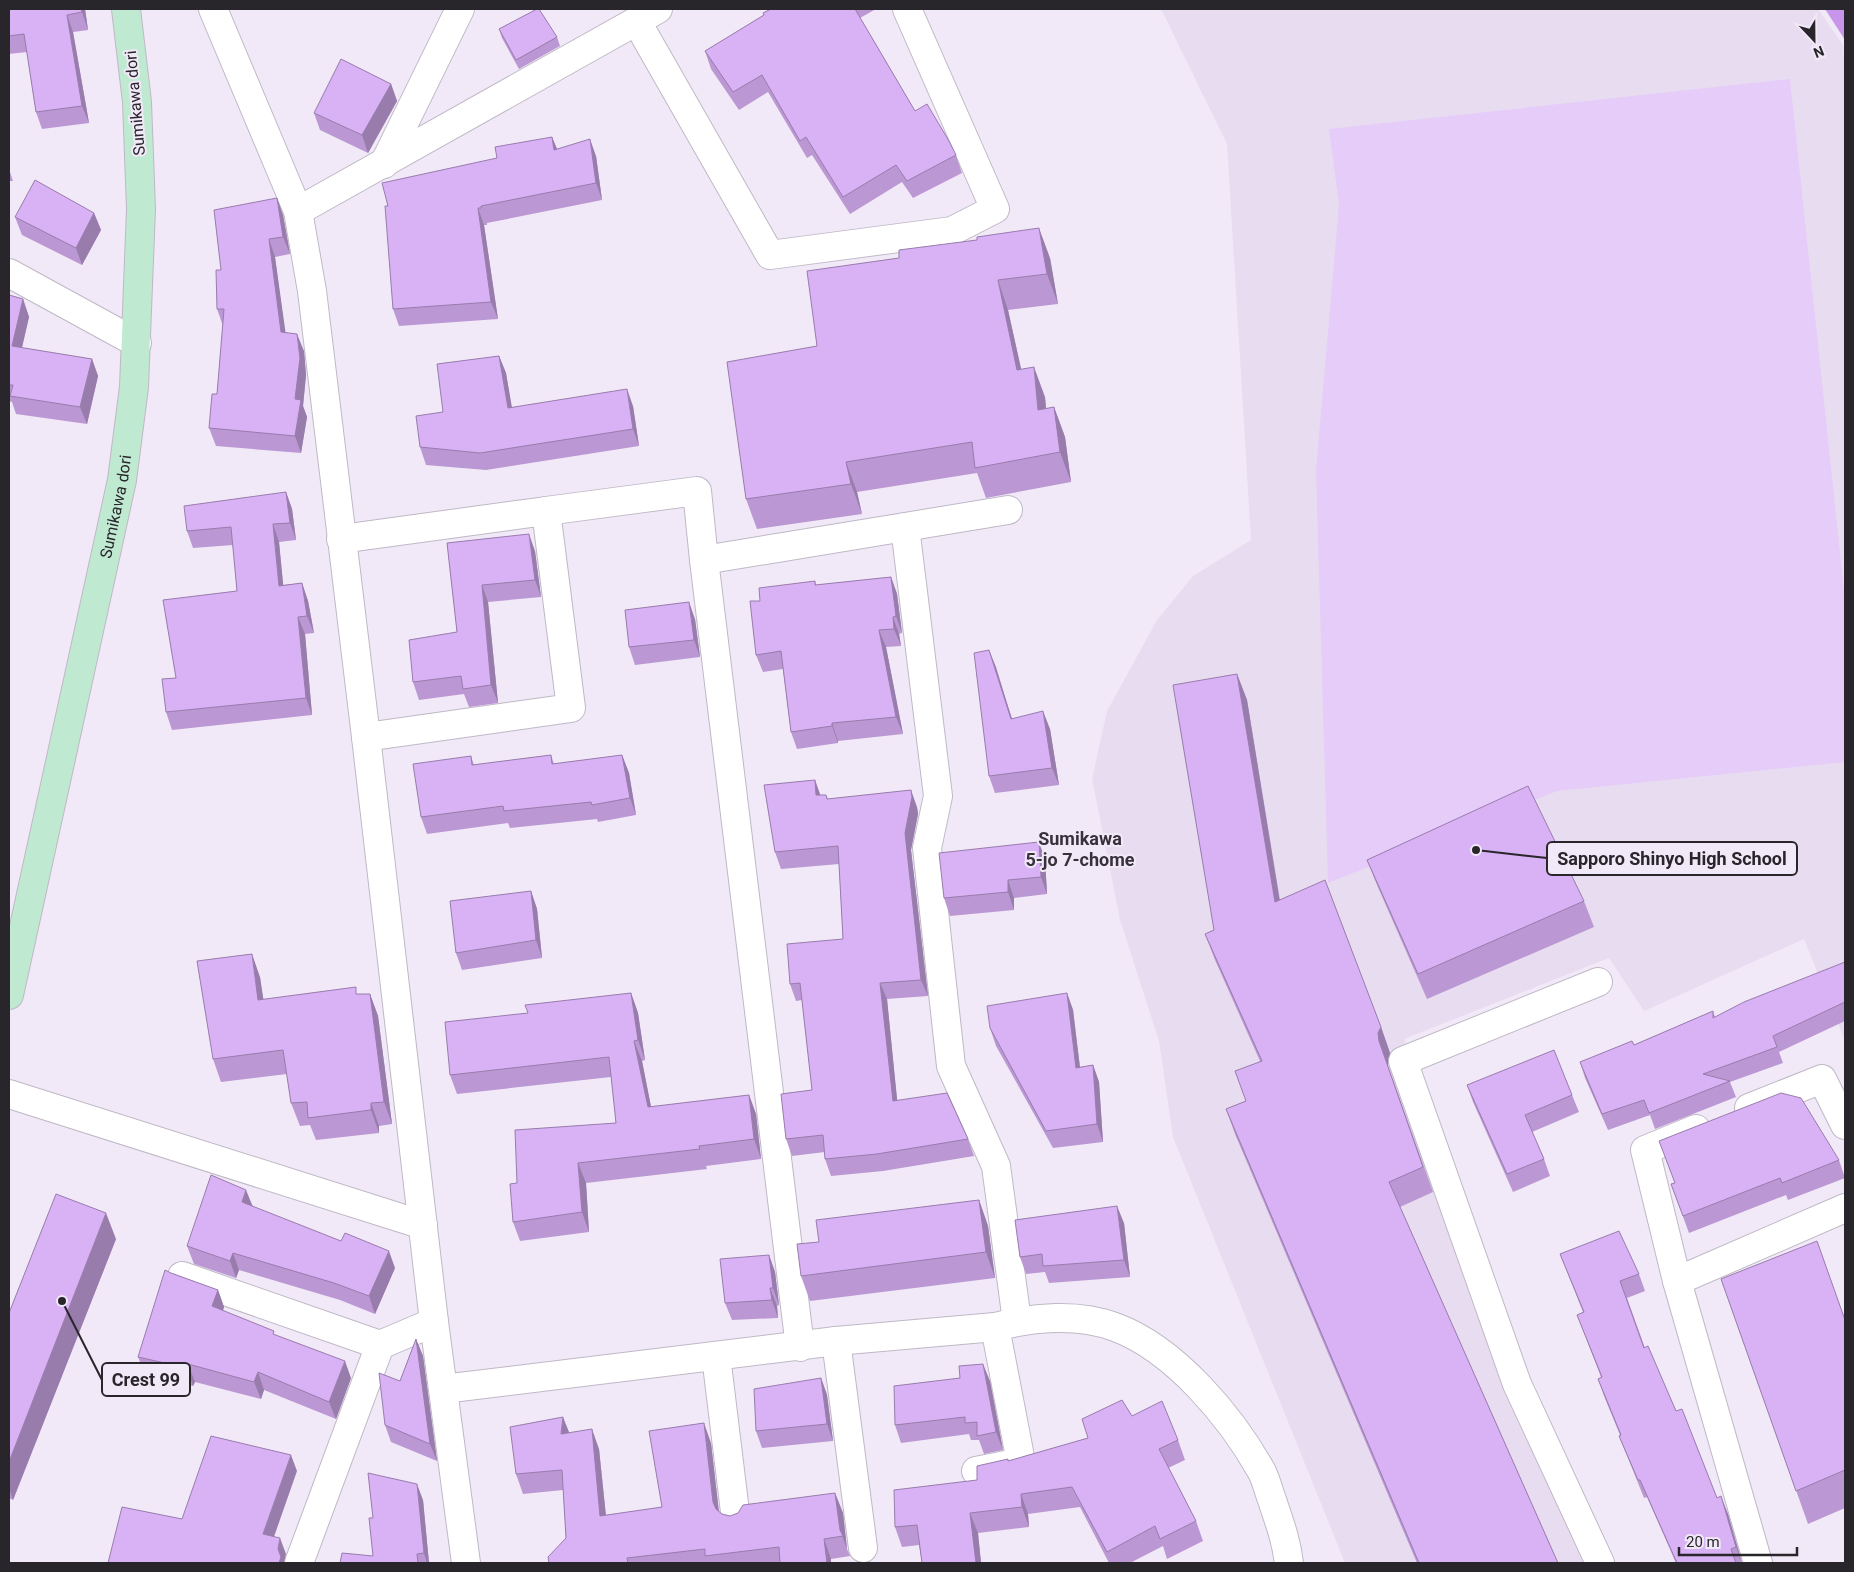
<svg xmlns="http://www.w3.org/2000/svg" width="1854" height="1572" viewBox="0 0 1854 1572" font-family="Roboto,sans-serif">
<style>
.built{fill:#e8dcf1}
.green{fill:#e6ccf8}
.forest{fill:#c795e9}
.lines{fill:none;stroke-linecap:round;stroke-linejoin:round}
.street-casing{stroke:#bfb8c5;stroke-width:30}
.secondary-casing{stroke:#bfb8c5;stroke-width:30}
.street{stroke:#fff;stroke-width:28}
.secondary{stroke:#c0e9d2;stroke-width:28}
.wall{fill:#bb98d3}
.shaded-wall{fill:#987cac}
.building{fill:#d9b1f5;stroke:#987cac}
.labels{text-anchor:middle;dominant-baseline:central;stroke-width:4;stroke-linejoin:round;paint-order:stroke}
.street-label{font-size:16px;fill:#28252b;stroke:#f2e9f8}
.neighbourhood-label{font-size:18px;font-weight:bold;fill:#37313c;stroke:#f2e9f8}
.leader{fill:none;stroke:#28252b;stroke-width:2}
.callout-dot{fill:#28252b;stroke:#f2e9f8;stroke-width:2}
.callout{fill:#f2e9f8;stroke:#28252b;stroke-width:2}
.callout-label{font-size:18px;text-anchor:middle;font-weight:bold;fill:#28252b}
</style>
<rect width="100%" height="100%" fill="#f2e9f8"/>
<!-- built -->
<polygon class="built" points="1161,9 1818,9 1843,45 1845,71 1845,1041 1804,939 1644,1011 1609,958 1404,1039 1464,1191 1481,1294 1601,1563 1345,1563 1173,1137 1159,1041 1120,920 1092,779 1107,711 1157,620 1193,576 1251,540 1227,144"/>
<!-- green -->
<polygon class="green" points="1790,79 1845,601 1845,762 1557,791 1328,883 1316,470 1339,205 1329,129"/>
<!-- forest -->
<polygon class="forest" points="1825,9 1845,9 1845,40"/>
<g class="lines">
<!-- street casing -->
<g class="street-casing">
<g id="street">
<polyline points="213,9 298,211 312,291 366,737 434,1322 466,1563"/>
<polyline points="637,22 770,255 952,231 995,209 907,9"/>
<polyline points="384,164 460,9"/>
<polyline points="298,211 658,9"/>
<polyline points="9,273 137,343"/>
<polyline points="546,511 697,491 704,560 905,527 938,796 927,848 951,1066 996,1166 1017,1321"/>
<polyline points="905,527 1008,510"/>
<polyline points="341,539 546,511 571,708 366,737"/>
<polyline points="704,560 800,1347"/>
<polyline points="1598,982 1403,1061 1517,1384 1600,1563"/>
<polyline points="9,1094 423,1225"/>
<polyline points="1749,1108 1822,1079 1845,1125"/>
<polyline points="1696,1129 1645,1150 1677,1281 1758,1563"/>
<polyline points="182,1276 380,1345 434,1322"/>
<polyline points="1677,1281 1845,1208"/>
<polyline points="836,1341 863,1548"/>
<polyline points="716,1356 736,1520"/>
<path d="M443,1389l393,-48 159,-14c38,-10 83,-14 120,0 60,22 117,91 147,145 4,8 6,17 9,25 8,24 15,42 18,66"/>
<polyline points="976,1471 1021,1462 995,1327"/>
<polyline points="299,1563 380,1345"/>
</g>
</g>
<!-- secondary casing -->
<g class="secondary-casing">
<g id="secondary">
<path id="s1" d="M9,995l113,-515 12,-93 7,-178 -4,-107 -11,-93"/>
</g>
</g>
<!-- street -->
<use href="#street" class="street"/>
<!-- secondary -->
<use href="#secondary" class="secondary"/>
</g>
<!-- wall -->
<g class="wall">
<polygon points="9,9 85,9 88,30 73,32 89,123 42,129 36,112 27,52 9,54"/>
<polygon points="771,9 876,9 860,18 915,111 956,155 962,173 913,198 902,182 850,214 812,155 807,158 768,92 739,110 711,69 705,51 764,15 763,13"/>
<polygon points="499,29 557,37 560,46 519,69 502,38"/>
<polygon points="391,84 397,101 368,153 320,130 314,113"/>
<polygon points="552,137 557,149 596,156 602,200 487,223 487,225 484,225 498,319 399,326 393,309 388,206 497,158"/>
<polygon points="9,169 13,181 9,181"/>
<polygon points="277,198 283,215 290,254 275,257 285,333 304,351 306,375 303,406 307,417 301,453 216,446 209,428 217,394 223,326 217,309 221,270"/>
<polygon points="94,213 101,230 82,265 22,235 15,217"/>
<polygon points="1050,258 1058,304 1008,310 1021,369 1045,397 1046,409 1054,407 1065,437 1071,482 986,498 977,473 857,492 862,514 757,529 746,499 817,346"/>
<polygon points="9,295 23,299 29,317 22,348 92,359 98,376 87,424 16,414 12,402 9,401"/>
<polygon points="499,356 506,373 511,407 633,406 639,446 486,470 426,465 420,447 443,412"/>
<polygon points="286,492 292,509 296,540 279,542 283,585 302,583 308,601 314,633 305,634 312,715 172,730 166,712 176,678 237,591 233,545 193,548 187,531"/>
<polygon points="447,543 535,551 541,597 488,602 498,703 469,707 464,694 419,700 413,682 457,632"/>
<polygon points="891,577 897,594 902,633 899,634 901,646 886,647 903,734 838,741 838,743 797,749 791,732 783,669 763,672 756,655 760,601 815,581 816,585"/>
<polygon points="695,619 700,657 635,665 629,647"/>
<polygon points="989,650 1012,718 1050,729 1059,785 995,793 989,776"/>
<polygon points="1237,674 1247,700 1280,900 1381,1027 1390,1053 1388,1059 1388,1066 1433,1192 1400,1207 1558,1563 1417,1563 1235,1134 1226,1109 1246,1101 1260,1061 1215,960 1205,934 1214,930"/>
<polygon points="551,755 554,764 622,755 629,773 636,815 598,822 597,819 510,828 508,823 427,834 421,817 471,756 474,765"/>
<polygon points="815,780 820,795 826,795 828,799 917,807 918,814 911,850 928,996 887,999 897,1101 968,1139 974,1156 883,1171 831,1176 825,1159 825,1152 792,1156 786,1139 812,1090 802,1000 796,1001 790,984 843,939 839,864 781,869 775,852"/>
<polygon points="1045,859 1047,894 1014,898 1014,910 950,916 944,898"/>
<polygon points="1367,860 1584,901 1594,927 1427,999 1377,885"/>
<polygon points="531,891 537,909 542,958 462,970 456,953"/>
<polygon points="1845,962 1845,1021 1779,1052 1783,1063 1730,1082 1736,1097 1655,1129 1650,1115 1608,1130 1585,1078 1580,1062 1634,1045 1713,1011 1715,1017"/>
<polygon points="260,977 263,1000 370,994 378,1016 392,1124 379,1126 379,1133 316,1140 310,1125 300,1126 291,1103 287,1074 221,1082 213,1059"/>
<polygon points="631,993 638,1013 645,1060 642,1061 651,1107 749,1095 756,1114 761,1159 706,1166 707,1169 586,1183 589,1232 520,1241 513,1222 517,1183 616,1123 611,1077 457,1094 450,1075"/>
<polygon points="1067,993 1073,1010 1080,1067 1093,1065 1099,1082 1103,1142 1053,1148 996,1046 990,1028"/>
<polygon points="1467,1085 1572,1095 1579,1112 1532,1132 1544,1159 1550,1176 1513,1192 1473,1102"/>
<polygon points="1839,1160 1845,1178 1788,1200 1786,1195 1689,1233 1671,1184"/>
<polygon points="979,1200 988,1226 995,1278 810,1301 801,1276"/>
<polygon points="252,1206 395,1268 375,1314 340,1300 239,1270 236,1278 194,1264 187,1246"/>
<polygon points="1124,1223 1130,1277 1049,1283 1045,1272 1026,1274 1020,1257"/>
<polygon points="116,1239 13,1500 9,1498 9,1313"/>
<polygon points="1560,1254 1639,1274 1645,1291 1627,1298 1645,1348 1676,1411 1717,1498 1728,1514 1742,1563 1676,1563 1647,1497 1644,1498 1626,1453 1619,1436 1620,1435 1604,1396 1598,1379 1601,1377 1577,1315 1583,1312"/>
<polygon points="769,1255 775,1272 779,1305 777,1306 778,1318 732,1320 725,1303"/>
<polygon points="171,1273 218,1290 224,1307 223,1311 275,1335 351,1378 336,1419 264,1390 261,1399 195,1382 193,1386 145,1374 138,1357"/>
<polygon points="1721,1279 1845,1319 1845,1508 1808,1524"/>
<polygon points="416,1339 423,1356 437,1461 391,1442 385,1425 400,1381"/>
<polygon points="821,1378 827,1395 833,1441 762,1448 756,1431"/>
<polygon points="990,1381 1003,1450 984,1454 979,1440 971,1440 969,1434 901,1443 895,1425"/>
<polygon points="1132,1416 1178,1440 1185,1460 1168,1468 1196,1521 1203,1541 1167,1559 1163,1546 1130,1563 1109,1563 1080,1507 1028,1514 1029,1527 978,1533 981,1563 922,1563 919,1545 902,1547 895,1527 977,1480 1009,1461 1088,1438"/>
<polygon points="569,1433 599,1449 606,1516 662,1507 711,1443 719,1512 722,1514 730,1516 835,1493 843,1513 847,1549 850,1556 831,1559 831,1563 549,1563 566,1538 563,1490 523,1494 516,1474"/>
<polygon points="423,1500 429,1563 340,1563 373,1556 373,1518"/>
</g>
<!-- shaded-wall -->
<g class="shaded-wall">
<polygon points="81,9 85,9 88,30"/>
<polygon points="67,15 73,32 89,123 82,106"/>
<polygon points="391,84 397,101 368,153 362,135"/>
<polygon points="552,137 559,154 554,150"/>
<polygon points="590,139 596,156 602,200 596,183"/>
<polygon points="277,198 283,215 290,254 283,237"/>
<polygon points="478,208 484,225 498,319 491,302"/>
<polygon points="94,213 101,230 82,265 76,248"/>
<polygon points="1039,228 1050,258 1058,304 1047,274"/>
<polygon points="269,239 275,257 288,350 281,332"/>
<polygon points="998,280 1008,310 1028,400 1017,370"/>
<polygon points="23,299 29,317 18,364 12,346"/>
<polygon points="297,334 304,351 306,375 303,406 307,417 301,453 295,436"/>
<polygon points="499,356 506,373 515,425 508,408"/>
<polygon points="92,359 98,376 87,424 80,407"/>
<polygon points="1034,367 1045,397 1049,440 1038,410"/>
<polygon points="627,389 633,406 639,446 633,429"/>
<polygon points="1054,407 1065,437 1071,482 1060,452"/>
<polygon points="846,462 857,492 862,514 851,484"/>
<polygon points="286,492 292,509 296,540 290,523"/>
<polygon points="273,524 279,542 285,603 279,586"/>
<polygon points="529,534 535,551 541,597 535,580"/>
<polygon points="891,577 897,594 902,633 896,616"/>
<polygon points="302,583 308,601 314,633 307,616"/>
<polygon points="482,585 488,602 498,703 491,685"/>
<polygon points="689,602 695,619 700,657 694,640"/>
<polygon points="298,617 305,634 312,715 306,698"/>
<polygon points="893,617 899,634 901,646 894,629"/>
<polygon points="879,630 886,647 903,734 896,717"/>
<polygon points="989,650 996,667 1017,736 1011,719"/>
<polygon points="1237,674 1247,700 1284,928 1275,902"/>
<polygon points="1043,711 1050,729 1059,785 1052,768"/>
<polygon points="832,723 838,741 838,743 832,726"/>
<polygon points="622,755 629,773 636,815 630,798"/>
<polygon points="815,780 821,797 816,795"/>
<polygon points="911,790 917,807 918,814 911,850 928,996 921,980 905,833"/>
<polygon points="1039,842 1045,859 1047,894 1041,877"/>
<polygon points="1008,880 1014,898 1014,910 1008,892"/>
<polygon points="531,891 537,909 542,958 536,940"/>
<polygon points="252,954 260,977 267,1023 258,1000"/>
<polygon points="880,983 887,999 899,1118 893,1101"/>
<polygon points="631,993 638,1013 645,1060 638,1040"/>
<polygon points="1067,993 1073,1010 1082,1085 1076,1068"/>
<polygon points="370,994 378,1016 392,1124 384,1102"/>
<polygon points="1381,1027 1390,1053 1388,1059 1388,1066 1433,1192 1379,1041 1378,1033"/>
<polygon points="634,1041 642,1061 655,1127 648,1107"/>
<polygon points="1093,1065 1099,1082 1103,1142 1097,1124"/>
<polygon points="749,1095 756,1114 761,1159 754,1139"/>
<polygon points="371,1103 379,1126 379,1133 371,1110"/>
<polygon points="578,1163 586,1183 589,1232 582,1212"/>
<polygon points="246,1190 253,1207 242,1202"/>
<polygon points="979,1200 988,1226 995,1278 986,1252"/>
<polygon points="1117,1206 1124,1223 1130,1277 1124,1260"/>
<polygon points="106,1213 116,1239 13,1500 9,1488 9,1462"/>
<polygon points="389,1251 395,1268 375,1314 369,1296"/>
<polygon points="233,1253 239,1270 236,1278 230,1261"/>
<polygon points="769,1255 775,1272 779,1305 773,1288"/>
<polygon points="770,1288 777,1306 778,1318 772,1300"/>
<polygon points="218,1290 224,1307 218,1323 212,1306"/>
<polygon points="416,1339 423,1356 437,1461 430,1444"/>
<polygon points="345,1361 351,1378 336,1419 329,1402"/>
<polygon points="188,1364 195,1382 193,1386 187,1368"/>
<polygon points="983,1364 990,1381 1003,1450 996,1432"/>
<polygon points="258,1372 264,1390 261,1399 254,1382"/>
<polygon points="821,1378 827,1395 833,1441 827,1424"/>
<polygon points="563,1417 571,1437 561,1434"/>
<polygon points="704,1423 711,1443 720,1522 713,1502"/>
<polygon points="592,1429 599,1449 608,1536 600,1516"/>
<polygon points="291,1455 297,1471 269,1551 263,1534"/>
<polygon points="417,1484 423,1500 429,1563 427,1563 424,1553"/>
<polygon points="835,1493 843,1513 847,1549 840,1530"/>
<polygon points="1021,1494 1028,1514 1029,1527 1022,1507"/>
<polygon points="1721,1496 1728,1514 1742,1563 1736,1547"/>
<polygon points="970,1513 978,1533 981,1563 976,1563"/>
<polygon points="280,1538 286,1554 284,1563 279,1563 278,1549"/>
<polygon points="824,1539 831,1559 831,1563 827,1563"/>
</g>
<!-- building -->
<g class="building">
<polygon points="9,9 81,9 82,12 67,15 82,106 36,112 24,34 9,36"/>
<polygon points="537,9 539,9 557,37 516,60 499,29"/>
<polygon points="771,9 855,9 915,111 927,104 949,141 956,155 907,181 896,165 843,197 806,137 800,141 762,75 733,92 705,51 764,15 763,13"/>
<polygon points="341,59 391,84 362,135 314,113"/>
<polygon points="552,137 554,150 590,139 596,183 481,206 481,208 478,208 491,302 393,309 385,206 388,206 382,183 497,158 495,147"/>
<polygon points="35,180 94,213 76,248 15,217"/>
<polygon points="277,198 283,237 269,239 281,332 297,334 300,358 295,399 301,400 295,436 209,428 212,394 217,394 224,309 217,309 216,270 221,270 214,210"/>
<polygon points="1039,228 1047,274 998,280 1017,370 1034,367 1038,410 1054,407 1060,452 975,468 972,442 846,462 851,484 746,499 727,362 817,346 807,271 899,258 899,250 977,240 977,237"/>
<polygon points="9,295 23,299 12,346 92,359 80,407 10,396 13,385 9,385"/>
<polygon points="499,356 508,408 627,389 633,429 480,453 420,447 416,416 443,412 437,364"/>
<polygon points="286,492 290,523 273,524 279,586 302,583 307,616 298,617 306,698 166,712 162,679 176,678 163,600 237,591 231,527 187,531 184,506"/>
<polygon points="529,534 535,580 482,585 491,685 463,689 461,676 413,682 409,640 457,632 447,543"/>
<polygon points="891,577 896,616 893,617 894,629 879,630 896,717 832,723 832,726 791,732 781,651 756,655 750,601 760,601 759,588 815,581 815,585"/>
<polygon points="689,602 694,640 629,647 625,610"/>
<polygon points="989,650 1011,719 1043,711 1052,768 989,776 974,653"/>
<polygon points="1237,674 1275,902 1325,880 1381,1027 1378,1033 1379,1041 1423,1167 1389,1182 1558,1563 1419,1563 1226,1109 1246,1101 1235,1071 1262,1061 1205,934 1214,930 1173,685"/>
<polygon points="551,755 552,764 622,755 630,798 592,805 591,802 504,811 503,806 421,817 413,764 471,756 472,765"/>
<polygon points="815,780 816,795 826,795 827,799 911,790 912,797 905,833 921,980 880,983 893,1101 947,1093 968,1139 877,1154 825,1159 823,1135 786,1139 781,1094 812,1090 800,983 790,984 787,944 843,939 838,846 775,852 764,785"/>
<polygon points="1528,786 1584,901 1418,974 1367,860"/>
<polygon points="1039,842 1041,877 1008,880 1008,892 944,898 939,853"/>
<polygon points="531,891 536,940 456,953 450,901"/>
<polygon points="252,954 258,1000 356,987 356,994 370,994 384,1102 371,1103 371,1110 308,1118 307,1102 291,1103 283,1050 213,1059 197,961"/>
<polygon points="1845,962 1845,1002 1773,1036 1777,1047 1703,1074 1730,1081 1649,1113 1644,1100 1602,1114 1580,1062 1632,1041 1634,1045 1713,1011 1713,1018 1744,1002"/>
<polygon points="631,993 638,1040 634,1041 648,1107 749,1095 754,1139 699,1146 700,1149 578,1163 582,1212 513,1222 510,1184 517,1183 515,1130 616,1123 609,1057 450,1075 445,1022 528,1013 525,1005"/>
<polygon points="1067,993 1076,1068 1093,1065 1097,1124 1046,1131 990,1028 987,1006"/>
<polygon points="1554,1050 1572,1095 1525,1115 1544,1159 1507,1174 1467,1085"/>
<polygon points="1781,1093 1801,1098 1839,1160 1782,1183 1780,1178 1683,1216 1671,1184 1675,1183 1659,1141"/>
<polygon points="211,1175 246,1190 242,1202 341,1241 345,1233 389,1251 369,1296 334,1283 233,1253 230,1261 187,1246"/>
<polygon points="56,1194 106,1213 9,1462 9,1313"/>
<polygon points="979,1200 986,1252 801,1276 797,1244 819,1242 816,1220"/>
<polygon points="1117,1206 1124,1260 1043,1266 1042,1254 1020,1257 1015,1220"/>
<polygon points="1619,1231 1639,1274 1620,1281 1644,1348 1648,1346 1676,1411 1682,1409 1717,1498 1721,1496 1736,1547 1731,1549 1736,1563 1677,1563 1640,1480 1638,1480 1619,1436 1621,1435 1598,1379 1602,1377 1577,1315 1584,1312 1560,1254"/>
<polygon points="1817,1241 1845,1320 1845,1470 1796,1491 1721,1279"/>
<polygon points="769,1255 773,1288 770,1288 772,1300 725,1303 720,1259"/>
<polygon points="165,1270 171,1273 218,1290 212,1306 274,1331 273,1334 345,1361 329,1402 258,1372 254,1382 188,1364 187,1368 138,1357"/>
<polygon points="416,1339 430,1444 385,1425 379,1373 400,1381"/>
<polygon points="983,1364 996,1432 977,1436 977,1422 965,1423 965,1417 895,1425 894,1386 960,1378 959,1366"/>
<polygon points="821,1378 827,1424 756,1431 754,1389"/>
<polygon points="1122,1400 1132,1416 1162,1401 1178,1440 1159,1449 1196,1521 1160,1539 1155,1526 1107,1552 1072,1487 1021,1494 1022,1507 970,1513 976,1563 922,1563 917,1525 895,1527 894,1490 977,1480 977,1466 1008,1459 1008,1461 1088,1438 1082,1419"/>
<polygon points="563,1417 561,1434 592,1429 600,1516 662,1507 649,1431 704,1423 713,1502 716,1509 722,1514 730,1516 738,1513 743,1505 835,1493 840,1530 843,1536 824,1539 827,1563 780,1563 779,1547 705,1556 705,1549 627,1558 628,1563 549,1563 548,1557 566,1538 562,1470 516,1474 510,1427"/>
<polygon points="211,1436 291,1455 263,1534 280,1538 278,1549 281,1557 279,1563 108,1563 122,1507 182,1519"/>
<polygon points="368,1473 417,1484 424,1553 417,1554 418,1563 340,1563 342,1553 373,1556 369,1518 373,1518"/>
</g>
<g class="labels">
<!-- street labels -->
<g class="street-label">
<text transform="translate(135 103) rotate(-95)">Sumikawa dori</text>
<text stroke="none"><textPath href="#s1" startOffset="500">Sumikawa dori</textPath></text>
</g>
<!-- neighbourhood labels -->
<g class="neighbourhood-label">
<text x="1080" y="838">Sumikawa<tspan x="1080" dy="21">5-jo 7-chome</tspan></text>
</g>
</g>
<!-- callouts -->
<path class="leader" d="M1476 850L1547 858M62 1301L102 1380"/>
<g class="callout-dot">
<circle cx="1476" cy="850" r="5"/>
<circle cx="62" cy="1301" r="5"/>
</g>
<g class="callout">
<rect x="1547" y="842" width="250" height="33" rx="5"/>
<rect x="102" y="1363" width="88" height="33" rx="5"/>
</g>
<g class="callout-label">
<text x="1672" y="865">Sapporo Shinyo High School</text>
<text x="146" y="1386">Crest 99</text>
</g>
<!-- border -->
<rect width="1854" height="1572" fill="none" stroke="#28252b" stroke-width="20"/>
<!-- north arrow -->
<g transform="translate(1814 40) rotate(158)" stroke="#f2e9f8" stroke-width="4" paint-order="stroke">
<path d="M0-4L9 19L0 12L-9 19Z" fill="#28252b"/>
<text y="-8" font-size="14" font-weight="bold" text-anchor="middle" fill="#28252b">N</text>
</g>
<!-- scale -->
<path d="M1679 1547v8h118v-8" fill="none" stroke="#28252b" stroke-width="2.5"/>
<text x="1686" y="1547" font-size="15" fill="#28252b" stroke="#f2e9f8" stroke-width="4" paint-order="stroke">20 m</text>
</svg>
